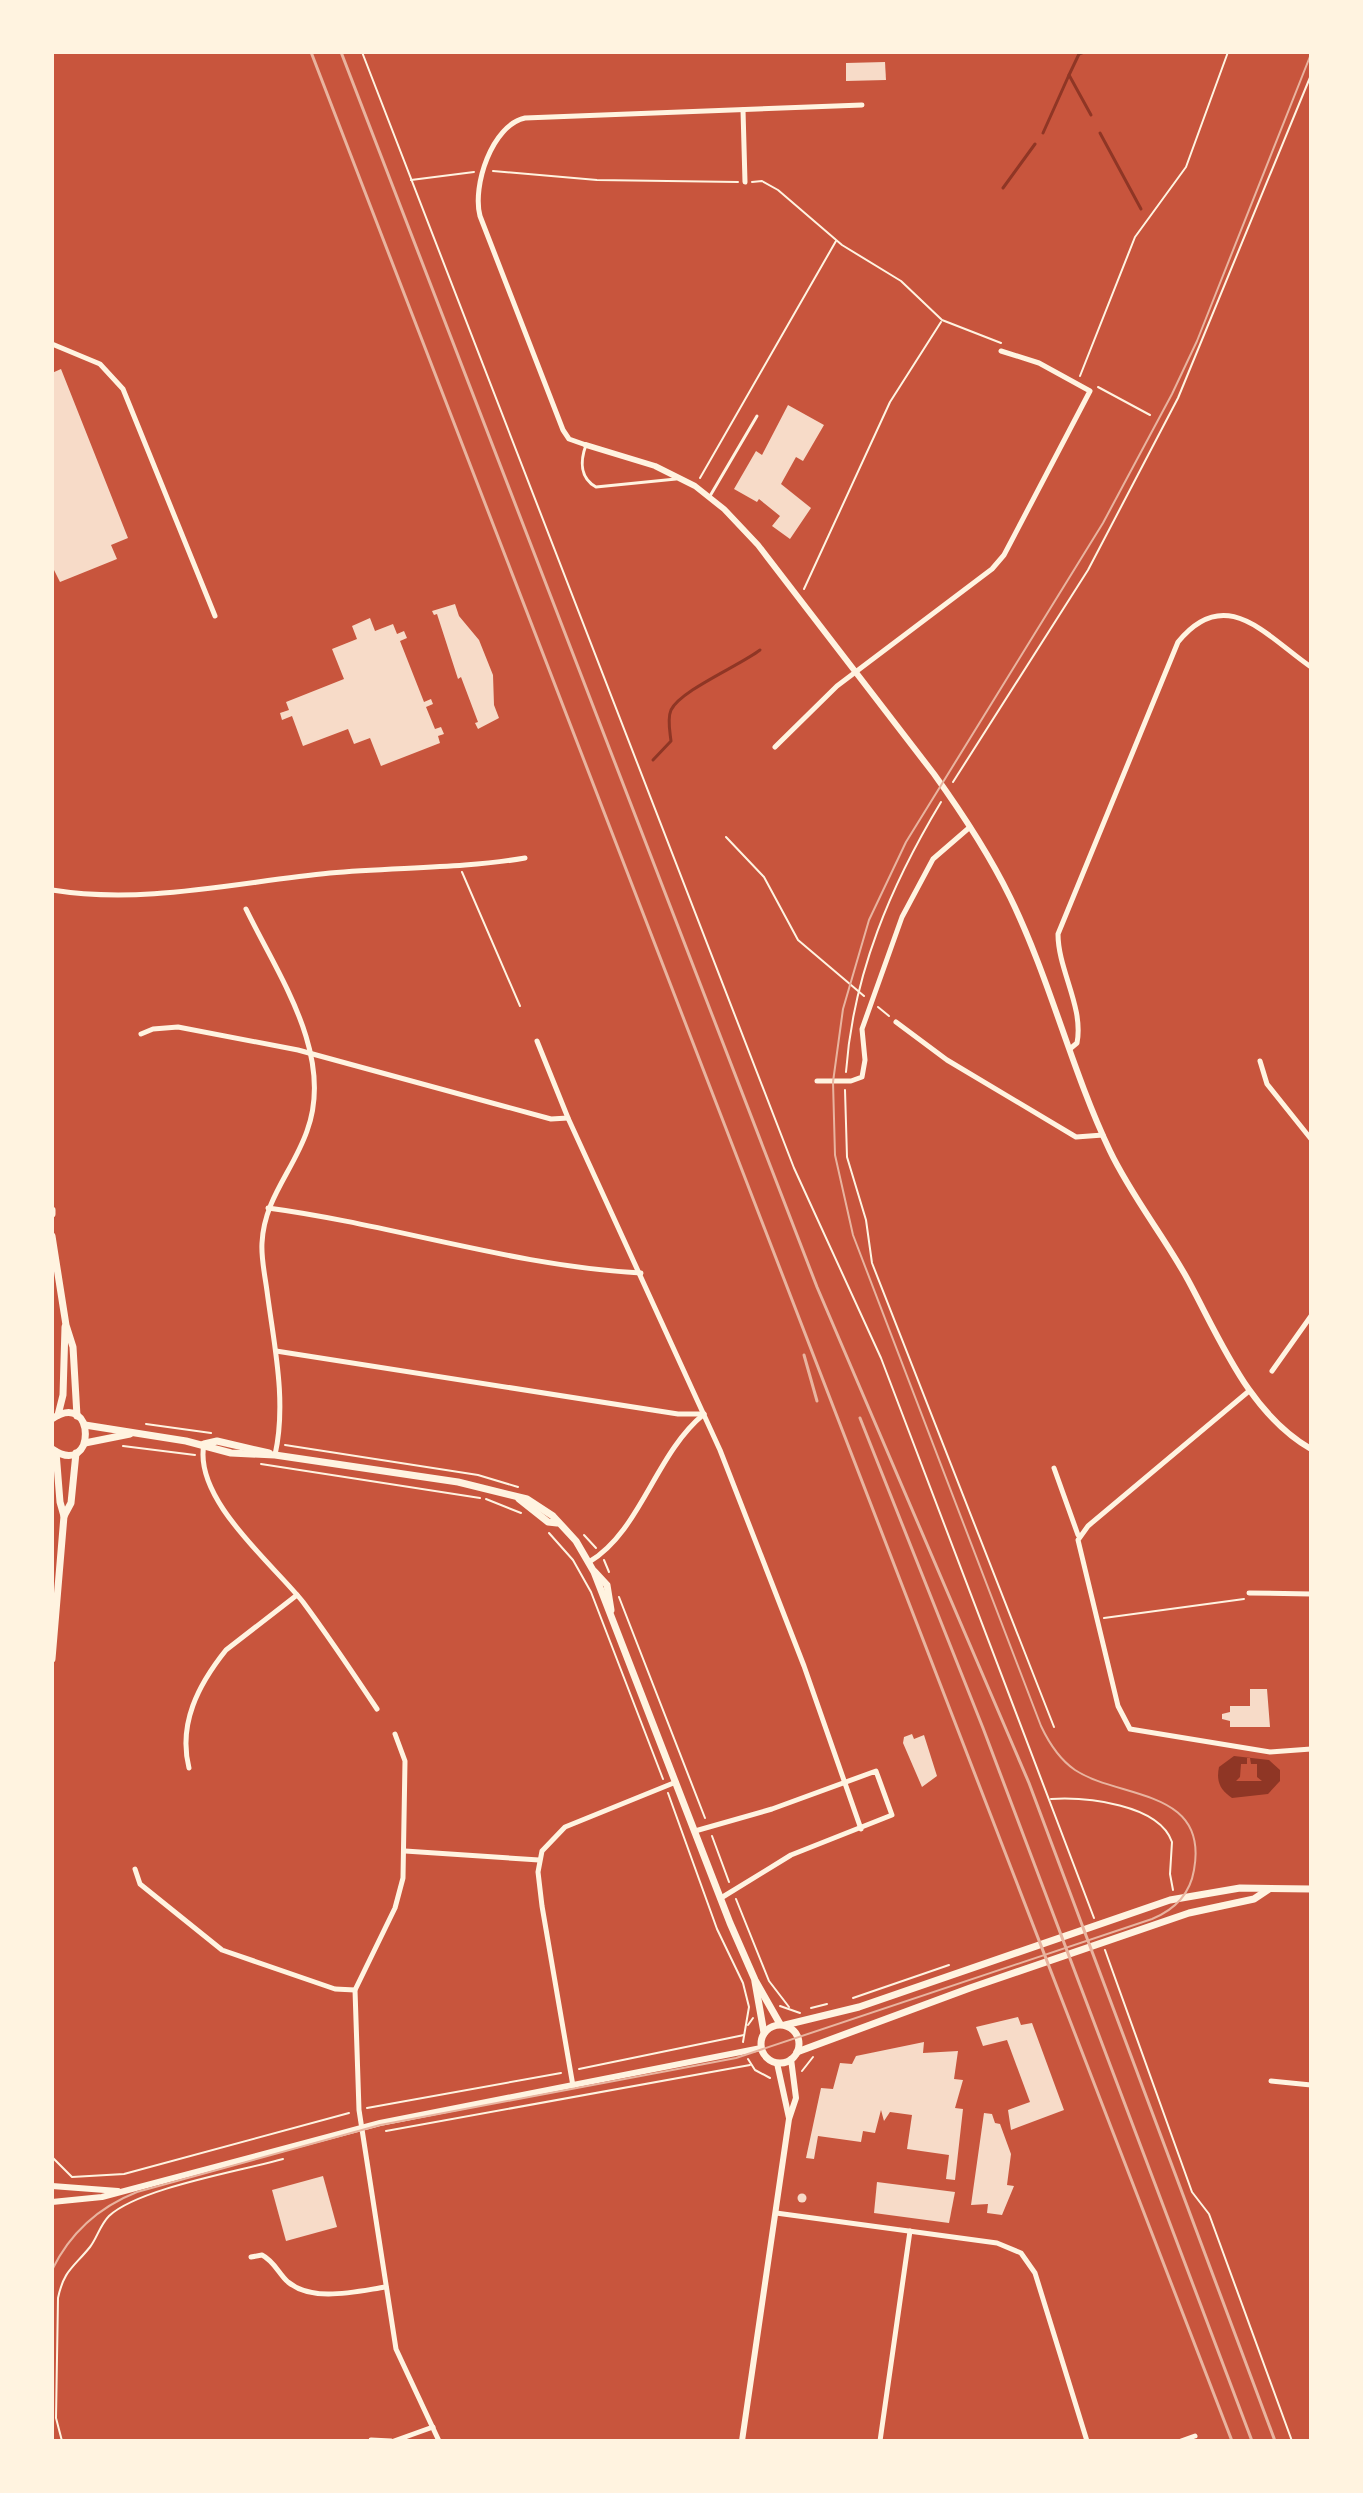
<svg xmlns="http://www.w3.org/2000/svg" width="1363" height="2493" viewBox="0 0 1363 2493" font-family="Poppins,sans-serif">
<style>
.water{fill:#8f3625}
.pier{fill:#c8553d}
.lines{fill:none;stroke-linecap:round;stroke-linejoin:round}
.stream{stroke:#8f3625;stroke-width:3}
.building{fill:#f7dbc8}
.path{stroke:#fff3e0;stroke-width:2}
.service{stroke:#fff3e0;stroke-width:3}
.minor{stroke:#fff3e0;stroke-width:5}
.tertiary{stroke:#fff3e0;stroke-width:6}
.secondary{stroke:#fff3e0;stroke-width:7}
.tram{stroke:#e9b49f;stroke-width:2}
.rail{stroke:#e9b49f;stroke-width:3}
</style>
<rect width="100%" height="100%" fill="#c8553d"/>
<!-- water -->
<path class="water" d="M1234,1756l35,4 11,10v11l-12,13 -36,4c-12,-8 -16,-17 -13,-31z"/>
<!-- pier -->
<polygon class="pier" points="1247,1758 1250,1758 1251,1764 1257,1764 1257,1777 1262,1781 1236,1781 1240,1777 1241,1764 1247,1764"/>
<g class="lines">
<!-- stream -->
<g class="stream">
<polyline points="1084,52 1079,54 1069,75 1091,115"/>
<polyline points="1043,133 1069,75"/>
<polyline points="1100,133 1141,209"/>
<polyline points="1003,188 1035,144"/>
<path d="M653,760l18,-19c-1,-9 -4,-22 0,-31 10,-20 68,-44 89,-60"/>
</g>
</g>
<!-- building -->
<g class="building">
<polygon points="885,62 886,80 846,81 846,63"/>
<polygon points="61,369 128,538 111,545 117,559 60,582 52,566 52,373"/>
<polygon points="788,405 824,425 803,461 796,457 781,484 811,508 790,539 772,526 780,516 759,499 757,502 734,489 756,451 762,455"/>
<polygon points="455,604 459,616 479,640 493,675 494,705 499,718 478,729 475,723 478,722 461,677 458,679 437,614 434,615 432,611"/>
<polygon points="370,618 375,631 393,624 397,634 404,631 407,638 400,641 424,702 431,699 433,704 426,707 435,729 441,727 444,734 438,736 440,743 381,766 370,738 354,744 348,729 303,746 292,716 282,720 280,713 289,710 286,702 344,679 332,649 357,639 352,626"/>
<polygon points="1250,1689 1267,1689 1270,1727 1230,1727 1230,1721 1222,1719 1222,1714 1230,1712 1230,1706 1250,1706"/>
<polygon points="912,1734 914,1739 924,1735 937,1776 922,1787 903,1743 904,1737"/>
<polygon points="1018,2017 1021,2025 1032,2023 1064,2110 1011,2130 1008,2110 1030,2102 1007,2040 983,2046 976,2027"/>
<polygon points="924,2042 923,2053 958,2051 954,2079 963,2080 955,2108 963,2109 955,2180 946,2179 949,2155 907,2149 912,2115 890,2112 884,2121 881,2110 875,2133 863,2131 861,2142 818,2136 814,2159 806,2158 821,2088 833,2089 840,2063 852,2064 856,2056"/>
<polygon points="984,2113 992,2114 995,2123 1000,2124 1011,2154 1007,2185 1014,2186 1002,2215 987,2213 988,2204 971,2205"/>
<polygon points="323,2176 337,2227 286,2241 272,2190"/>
<polygon points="877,2182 955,2192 949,2223 874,2213"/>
<circle cx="802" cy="2198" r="4.5"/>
</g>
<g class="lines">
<!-- path -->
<g class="path">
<polyline points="362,52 794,1168 881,1358 1094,1918"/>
<polyline points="493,171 597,180 738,182"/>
<polyline points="411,180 474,172"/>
<polyline points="752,182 762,181 778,190 842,245 901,281 942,320 1001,343"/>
<polyline points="1080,376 1135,237 1186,167 1228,52"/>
<polyline points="1098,387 1150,415"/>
<polyline points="700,478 836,241"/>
<polyline points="804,589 890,402 941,322"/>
<polyline points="953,782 1088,570 1178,398 1311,75"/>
<polyline points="726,837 764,877 798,940 864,996"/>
<polyline points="462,872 520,1006"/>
<polyline points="878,1007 889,1016"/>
<path d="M846,1072c7,-98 45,-187 95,-270"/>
<polyline points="845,1090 847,1157 866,1220 872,1263 1054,1727"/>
<polyline points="146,1424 211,1433"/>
<polyline points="285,1445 478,1475 518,1487"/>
<polyline points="123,1446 195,1455"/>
<polyline points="261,1464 480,1498"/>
<polyline points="486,1499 521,1513"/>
<polyline points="549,1533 573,1560 591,1592 663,1779"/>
<polyline points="584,1535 596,1548"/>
<polyline points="604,1560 609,1572"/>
<polyline points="619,1597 705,1818"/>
<polyline points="1104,1618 1244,1599"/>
<polyline points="668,1793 717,1929 743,1983 749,2007 743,2042"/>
<path d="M1051,1799c35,-2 108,5 121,43l-2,32 3,16"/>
<polyline points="712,1836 729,1882"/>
<polyline points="736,1899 769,1981 789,2007"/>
<polyline points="1105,1950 1192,2192 1209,2214 1292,2441"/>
<polyline points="853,1998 949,1965"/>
<polyline points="780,2006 800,2013"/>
<polyline points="811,2008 827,2004"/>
<polyline points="748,2025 753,2018"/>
<polyline points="748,2059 755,2070 770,2078"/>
<polyline points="579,2069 744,2035"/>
<polyline points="802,2071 813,2057"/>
<polyline points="367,2108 561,2073"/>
<polyline points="386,2131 750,2065"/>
<polyline points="52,2157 72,2177 124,2174 349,2113"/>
<path d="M62,2441l-6,-23 2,-120c6,-28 15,-30 32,-51 7,-9 10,-22 19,-31 30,-28 132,-45 174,-57"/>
</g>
<!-- service -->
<g class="service">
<path d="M586,445c-6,16 -6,33 10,42l80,-8"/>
<polyline points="710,496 757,416"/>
</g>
<!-- minor -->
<g class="minor">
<polyline points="743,110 745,182"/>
<polyline points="52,344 100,364 123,389 215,616"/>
<path d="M586,445l-17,-6 -6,-9 -83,-214c-8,-30 12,-91 45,-98l337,-13"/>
<polyline points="775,747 837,686 992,569 1004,555 1090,391 1039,363 1001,351"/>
<path d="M52,890c93,15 186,-8 278,-17 64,-6 131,-4 195,-15"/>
<path d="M246,909c32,66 89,146 61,222 -14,40 -43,68 -45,112 -1,15 3,33 5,48 7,54 20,110 8,164"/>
<polyline points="896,1022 947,1060 1076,1137 1103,1135"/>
<polyline points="141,1034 153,1029 178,1027 298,1050 551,1119 568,1118"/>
<polyline points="537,1041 568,1118 720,1450 804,1666 861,1829"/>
<path d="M1071,1048l6,-5c7,-36 -19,-73 -19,-109l120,-292c48,-59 88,-6 133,25"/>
<polyline points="1260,1061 1267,1084 1311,1139"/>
<polyline points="817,1081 851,1081 862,1077 865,1060 862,1029 902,917 933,859 970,827"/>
<path d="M268,1208c126,17 245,58 373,65"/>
<polyline points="276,1351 678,1414 704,1414"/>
<polyline points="1272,1371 1311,1316"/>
<polyline points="1249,1391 1088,1526 1078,1540 1118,1706 1130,1729 1270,1752 1311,1749"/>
<path d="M204,1444c-11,55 68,119 99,158 26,35 50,71 74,107"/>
<polyline points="1054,1468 1078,1535"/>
<path d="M589,1562c52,-31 66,-108 115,-148"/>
<polyline points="1249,1593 1311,1594"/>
<polyline points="395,1734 405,1761 403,1878 395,1908 355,1990 359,2110 396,2349 439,2441"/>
<path d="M189,1768c-11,-44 9,-83 37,-118l71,-55"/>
<polyline points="695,1831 772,1809 876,1771 892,1815 791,1855 721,1898"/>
<polyline points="405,1851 539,1860"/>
<polyline points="135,1869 140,1884 222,1950 335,1989 355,1990"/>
<polyline points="1271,2081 1311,2085"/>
<polyline points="573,2086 542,1906 538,1872 542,1851 565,1827 676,1782"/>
<polyline points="776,2213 997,2243 1021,2253 1035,2273 1087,2441"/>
<path d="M251,2257l11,-2c12,6 17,19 26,27 25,21 70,9 98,5"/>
<polyline points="371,2440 391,2441"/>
<polyline points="394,2441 433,2427"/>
<polyline points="880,2441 910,2231"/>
<polyline points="1181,2441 1195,2436"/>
</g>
<!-- tertiary -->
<g class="tertiary">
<path d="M586,445l69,21 40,20 29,23 34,36 176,229c28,39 55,80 76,123 40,82 61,172 100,254 22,46 54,85 78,129 33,61 61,133 123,169"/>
<polyline points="777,2063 789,2118"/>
<polyline points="52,2186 118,2191"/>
<polyline points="52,2202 102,2197 380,2123 761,2048"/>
<polyline points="742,2441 789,2119 796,2098 791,2059"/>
</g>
<!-- secondary -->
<g class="secondary">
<polyline points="52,1210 52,1214"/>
<polyline points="52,1236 66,1325 73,1347 77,1416"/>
<polyline points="58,1415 63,1395 65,1327"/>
<path d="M52,1419c44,-31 45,61 0,30"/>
<polyline points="85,1425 186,1441 231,1453 275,1455 458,1482 527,1499 553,1516 576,1541 594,1572 730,1923 755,1980 780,2024"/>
<polyline points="85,1443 130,1434"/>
<polyline points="204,1444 217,1441 269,1453"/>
<polyline points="56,1452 60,1502 64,1516"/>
<polyline points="519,1499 548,1522 557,1523"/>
<polyline points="595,1572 607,1585 611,1610"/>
<polyline points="52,1659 64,1516 71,1503 76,1453"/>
<polyline points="755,1982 764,2033"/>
<circle cx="780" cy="2044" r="19"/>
<polyline points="785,2025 859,2007 1170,1900 1240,1888 1311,1889"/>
<polyline points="797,2052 970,1988 1189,1913 1254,1899 1269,1889"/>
</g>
<!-- tram -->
<path class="tram" d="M52,2270c18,-37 47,-63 85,-78l243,-67 356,-67 416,-139c22,-9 38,-25 42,-49 15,-82 -75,-71 -119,-100 -16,-11 -26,-27 -34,-44l-188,-491 -18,-80 -2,-73 10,-73 26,-89 37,-78 197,-319 69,-129 25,-53 114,-287"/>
<!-- rail -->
<g class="rail">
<polyline points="311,52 1232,2441"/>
<polyline points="341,52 817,1287 1029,1783 1275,2441"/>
<polyline points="804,1355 817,1401"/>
<polyline points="860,1418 983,1728 1252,2441"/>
</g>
</g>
<!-- border -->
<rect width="1363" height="2493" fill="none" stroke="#fff3e0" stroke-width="108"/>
</svg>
